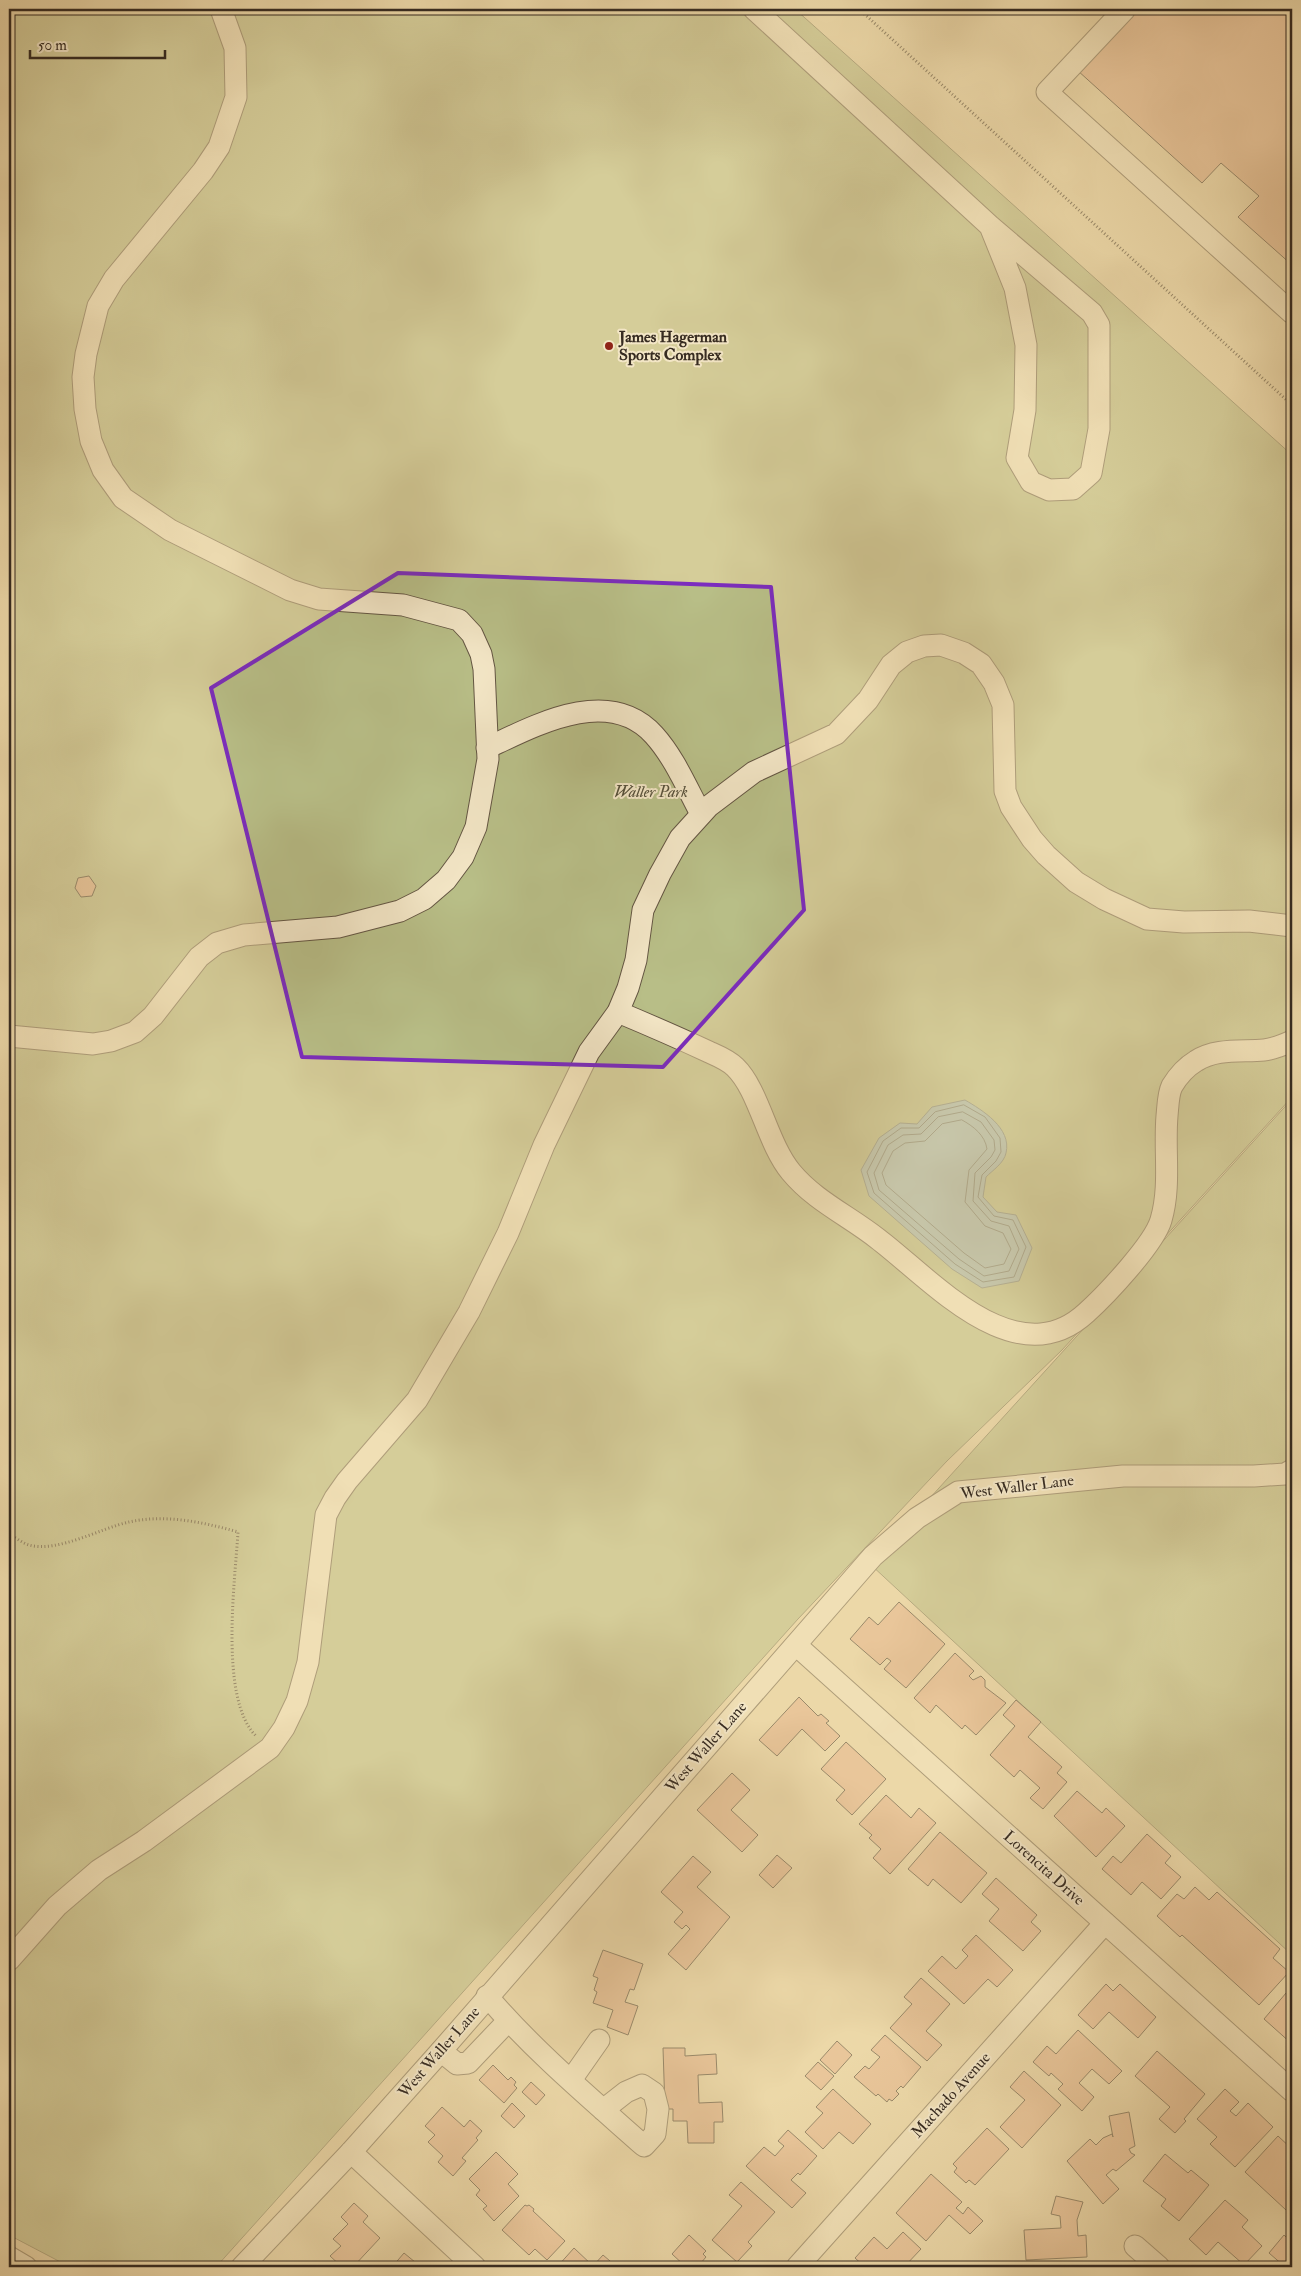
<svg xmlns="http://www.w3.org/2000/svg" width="1301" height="2276" viewBox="0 0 1301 2276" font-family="'IM FELL Double Pica',serif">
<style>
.green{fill:#b8be87;stroke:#777454}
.water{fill:#9eb7b4;stroke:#747f79}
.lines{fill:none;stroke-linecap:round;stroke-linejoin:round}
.shore{stroke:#6a716a;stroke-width:1}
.building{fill:#e5b08a;stroke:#362b21}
.minor-casing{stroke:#645643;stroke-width:23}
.path{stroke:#362b21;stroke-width:3;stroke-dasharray:1 2.5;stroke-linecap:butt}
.minor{stroke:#f3e6c6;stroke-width:21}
.marked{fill:none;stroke:#7b2cbf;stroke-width:4;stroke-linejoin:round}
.poi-dot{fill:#8f2418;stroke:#f3e6c6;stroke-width:2}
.labels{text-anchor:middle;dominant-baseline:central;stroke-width:4;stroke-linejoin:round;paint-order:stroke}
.poi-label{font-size:16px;font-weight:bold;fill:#362b21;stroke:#f3e6c6;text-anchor:start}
.park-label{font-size:16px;font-style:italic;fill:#56503a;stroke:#f3e6c6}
.street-label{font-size:16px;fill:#362b21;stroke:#f3e6c6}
</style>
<rect width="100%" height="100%" fill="#ecd8a8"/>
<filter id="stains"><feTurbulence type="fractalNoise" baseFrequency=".004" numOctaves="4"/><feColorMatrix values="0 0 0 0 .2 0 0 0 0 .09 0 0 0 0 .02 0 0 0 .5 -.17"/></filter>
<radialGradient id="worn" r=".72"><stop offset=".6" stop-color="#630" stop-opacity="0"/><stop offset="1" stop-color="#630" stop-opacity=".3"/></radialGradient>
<!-- green -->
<g class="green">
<polygon points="9,9 795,9 1292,455 1292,1097 1062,1350 947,1461 798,1619 216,2267 70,2267 9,2235"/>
<polygon points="1292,1099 1292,1955 870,1564"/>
</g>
<!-- water -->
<path class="water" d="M965,1100c17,10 47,28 41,53 -2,10 -13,17 -20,24l-3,20 14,15 19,3 16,33 -13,33 -37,7 -30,-19 -83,-73 -8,-26 18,-32 21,-15 17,1 15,-17z"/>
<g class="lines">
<!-- shore -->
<g class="shore">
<polygon points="964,1105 985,1117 1000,1138 1001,1152 996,1161 982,1175 978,1197 994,1216 1013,1220 1026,1247 1014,1277 983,1282 955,1264 874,1193 867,1172 883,1141 901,1128 919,1128 935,1112"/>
<polygon points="963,1112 981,1122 994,1140 995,1150 991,1157 975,1173 973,1201 991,1221 1009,1226 1019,1249 1009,1271 984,1276 959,1259 879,1190 874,1173 888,1145 903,1135 921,1134 938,1117"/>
<path d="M962,1120c11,6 23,15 25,29l-18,21 -4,32 20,24 18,7 8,16 -7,15 -19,4 -21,-15 -78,-68 -4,-12 11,-22 12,-8 20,-2 17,-17z"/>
</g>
</g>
<!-- building -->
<g class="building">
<polygon points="1134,9 1292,9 1292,265 1238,217 1259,196 1221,163 1202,183 1077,70"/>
<polygon points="89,876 96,886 92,896 81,897 75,888 78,878"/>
<polygon points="899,1602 945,1644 906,1688 884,1669 891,1661 887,1658 880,1665 850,1639 869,1617 878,1625"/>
<polygon points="955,1653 974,1671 969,1676 973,1680 981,1676 985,1680 985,1687 1006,1703 976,1735 965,1725 962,1729 936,1705 930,1713 914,1698"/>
<polygon points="799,1697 818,1716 821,1714 829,1721 826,1723 840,1736 825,1751 802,1729 777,1756 759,1740"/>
<polygon points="1016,1700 1041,1722 1028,1737 1062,1767 1057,1773 1067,1782 1043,1809 1030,1798 1040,1788 1020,1770 1014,1777 990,1755 1015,1726 1003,1715"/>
<polygon points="846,1742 886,1779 852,1815 836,1800 845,1790 821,1769"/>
<polygon points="732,1773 750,1790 731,1810 758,1835 742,1852 697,1810"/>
<polygon points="1077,1791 1102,1813 1106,1808 1125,1826 1096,1857 1054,1816"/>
<polygon points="886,1795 911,1818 919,1808 936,1823 890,1874 873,1858 881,1849 869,1838 872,1835 859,1824"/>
<polygon points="940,1832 987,1873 961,1903 933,1879 928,1886 908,1869"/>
<polygon points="1147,1834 1171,1856 1165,1863 1181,1877 1161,1899 1142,1882 1131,1895 1102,1869 1113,1856 1121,1863"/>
<polygon points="777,1855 792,1868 773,1888 759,1875"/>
<polygon points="693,1856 711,1872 697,1887 730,1917 686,1970 668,1954 690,1929 686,1925 682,1929 674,1922 683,1912 661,1892"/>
<polygon points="996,1878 1037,1915 1031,1922 1041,1931 1023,1951 989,1921 999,1909 982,1894"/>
<polygon points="1195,1887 1209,1900 1217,1892 1280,1949 1273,1958 1289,1972 1259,2005 1182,1935 1180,1937 1157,1916 1177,1894 1184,1899"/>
<polygon points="976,1935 1013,1970 997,1987 988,1979 964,2004 928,1971 942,1956 956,1969 968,1956 962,1950"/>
<polygon points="603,1950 643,1964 634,1990 630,1989 625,2002 638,2006 628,2035 607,2027 613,2010 593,2003 597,1992 594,1990 598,1978 593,1976"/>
<polygon points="921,1978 950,2004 926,2031 942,2045 927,2061 890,2028 912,2004 904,1997"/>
<polygon points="1106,1984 1113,1991 1120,1984 1156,2017 1138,2038 1109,2012 1093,2029 1078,2015"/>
<polygon points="1292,1986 1292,2044 1264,2019"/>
<polygon points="1078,2030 1122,2071 1109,2084 1092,2069 1079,2083 1094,2097 1082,2111 1058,2089 1063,2084 1051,2073 1049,2076 1033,2062 1047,2046 1056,2054"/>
<polygon points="885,2035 921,2067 903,2088 901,2086 896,2091 899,2094 892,2101 889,2099 887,2102 878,2094 876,2096 854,2077 865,2066 869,2069 880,2057 871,2050"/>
<polygon points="837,2041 852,2055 835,2074 820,2060"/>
<polygon points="663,2048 685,2048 685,2056 716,2054 717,2074 698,2075 699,2103 722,2102 723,2122 714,2122 714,2143 688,2143 687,2121 673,2121 673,2109 665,2109"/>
<polygon points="1157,2051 1205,2094 1184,2119 1186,2121 1175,2133 1159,2119 1170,2107 1135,2076"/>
<polygon points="818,2062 834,2076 821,2090 805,2076"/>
<polygon points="493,2065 508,2080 511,2077 516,2082 514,2085 517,2088 504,2103 479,2080"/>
<polygon points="1024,2071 1061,2105 1022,2148 1000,2127 1025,2100 1010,2087"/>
<polygon points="531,2082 545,2095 536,2105 522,2092"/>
<polygon points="833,2089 871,2124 853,2144 839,2132 823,2149 805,2132 823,2113 816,2107"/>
<polygon points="1225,2089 1239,2102 1230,2111 1236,2116 1248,2103 1273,2127 1235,2167 1210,2144 1217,2137 1197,2119"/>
<polygon points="512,2103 525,2116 514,2128 501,2116"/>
<polygon points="442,2107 464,2127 470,2120 482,2131 476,2138 478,2140 462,2158 466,2161 453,2176 438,2162 443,2156 428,2142 435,2135 425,2126"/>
<polygon points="1129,2112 1135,2146 1129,2149 1131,2153 1135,2155 1116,2171 1113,2169 1106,2175 1119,2189 1103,2204 1067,2161 1090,2139 1096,2145 1103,2138 1112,2134 1113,2137 1109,2116"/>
<polygon points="987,2128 1009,2149 975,2185 969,2180 966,2183 954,2172 957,2168 953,2164"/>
<polygon points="788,2130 817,2156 800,2175 798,2173 791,2180 806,2193 792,2208 746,2166 764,2147 775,2156 784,2146 778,2141"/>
<polygon points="1278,2136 1292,2149 1292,2166 1289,2169 1292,2171 1292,2203 1286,2210 1245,2172"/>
<polygon points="496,2152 518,2174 508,2184 519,2196 494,2221 483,2209 487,2206 476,2195 480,2190 469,2179"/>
<polygon points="1165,2154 1188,2173 1191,2170 1209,2185 1179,2221 1161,2206 1166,2199 1143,2181"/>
<polygon points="931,2174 962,2202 956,2208 963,2214 968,2207 983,2221 970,2234 949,2215 926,2241 896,2213"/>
<polygon points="741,2182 775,2212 748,2242 752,2246 737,2262 712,2240 742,2206 729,2195"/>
<polygon points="1056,2196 1083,2202 1077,2220 1078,2236 1086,2235 1087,2257 1026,2260 1024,2230 1061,2228 1060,2216 1051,2214"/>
<polygon points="1225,2200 1248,2220 1242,2227 1262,2246 1244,2265 1218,2242 1206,2255 1189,2239"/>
<polygon points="354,2203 368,2216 363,2222 380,2238 353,2267 342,2267 330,2256 341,2246 333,2239 348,2224 341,2217"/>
<polygon points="525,2205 527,2206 529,2205 534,2209 533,2211 565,2241 547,2260 535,2249 529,2255 502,2230"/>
<polygon points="903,2232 921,2249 904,2267 865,2267 855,2258 874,2237 887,2249"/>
<polygon points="689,2235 706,2251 703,2254 706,2257 700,2264 701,2267 686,2267 672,2254"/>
<polygon points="1284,2235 1292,2243 1292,2257 1284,2266 1269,2253"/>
<polygon points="574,2248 593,2266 603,2255 617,2267 557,2267"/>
<polygon points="404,2253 421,2267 392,2267"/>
</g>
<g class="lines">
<!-- minor casing -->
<g class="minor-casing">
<g id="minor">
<polyline points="754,9 990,226 1092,313 1099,325 1099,429 1091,473 1073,489 1049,490 1031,482 1017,458 1025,410 1026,345 1015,288 990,226"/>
<polyline points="1125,9 1047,92 1292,313"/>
<path d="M487,748c49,-23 122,-63 167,-13 20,22 33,53 47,79"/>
<path d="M618,1012c31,13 61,26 91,40 9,4 19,8 26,15 24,23 32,76 56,105 24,29 58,44 87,67 54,41 138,138 208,74 20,-18 68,-69 75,-93 10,-34 3,-70 6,-104 1,-10 1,-22 5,-30 6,-10 14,-19 24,-25 20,-13 45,-9 68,-11 10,-1 19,-5 28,-9"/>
<polyline points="9,1036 93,1044 111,1041 135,1032 153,1016 199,957 217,943 244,935 338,927 400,911 424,899 446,880 463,857 476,827 488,759 484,669 481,654 472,634 459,620 403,605 319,599 290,590 170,530 123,498 103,470 91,441 85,409 83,377 86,354 98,306 114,279 203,171 219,147 236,97 235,48 221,9"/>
<polyline points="796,1645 1292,2091"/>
<polyline points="9,1960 57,1906 99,1870 144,1841 270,1748 284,1728 297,1701 308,1662 326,1515 335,1498 347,1481 417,1400 469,1312 508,1233 544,1145 589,1052 618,1012 628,988 636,960 643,910 660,874 680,838 709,806 754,772 836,734 868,700 891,665 907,652 924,646 941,645 964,653 981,664 994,683 1003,705 1005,791 1011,807 1032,839 1046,855 1076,882 1104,899 1147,919 1184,922 1249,921 1292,926"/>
<path d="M487,1996c47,55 103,102 157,150l11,-12 3,-25 -4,-16 -12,-8 -16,7 -23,18"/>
<polyline points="441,2051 457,2064 468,2063 508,2021"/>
<polyline points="571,2080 599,2040"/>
<polyline points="351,2152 475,2267"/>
<polyline points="1135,2246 1159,2267"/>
<polyline points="9,2257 26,2267"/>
<polyline points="242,2267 351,2152 441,2051 873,1556 917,1518 958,1492 1123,1476 1254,1476 1285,1474 1292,1470"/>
<polyline points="797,2267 1105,1923"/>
</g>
</g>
<!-- path -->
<g class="path">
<polyline points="859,9 1292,405"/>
<path d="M9,1534c6,3 13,9 20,11 29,8 72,-17 100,-23 36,-8 74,0 109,10 -3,50 -19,167 18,204"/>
</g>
<!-- minor -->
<use href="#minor" class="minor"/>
</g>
<!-- marked area -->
<path d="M0 0H1301V2276H0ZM398,573l373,14 33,323 -141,157 -361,-10 -91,-369z" fill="#ecd8a8" fill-opacity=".55" fill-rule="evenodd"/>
<path class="marked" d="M398,573l373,14 33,323 -141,157 -361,-10 -91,-369z"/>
<!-- markers -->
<circle class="poi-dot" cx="609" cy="346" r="5"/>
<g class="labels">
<!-- poi labels -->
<g class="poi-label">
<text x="619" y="337">James Hagerman<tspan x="619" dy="18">Sports Complex</tspan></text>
</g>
<!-- park labels -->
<g class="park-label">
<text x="651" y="792">Waller Park</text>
</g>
<!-- street labels -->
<g class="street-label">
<text transform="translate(1017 1487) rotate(-7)">West Waller Lane</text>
<text transform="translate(706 1747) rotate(-49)">West Waller Lane</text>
<text transform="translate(1044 1868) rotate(42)">Lorencita Drive</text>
<text transform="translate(439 2052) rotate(-49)">West Waller Lane</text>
<text transform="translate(951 2095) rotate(-48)">Machado Avenue</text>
</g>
</g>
<!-- margin -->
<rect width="1301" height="2276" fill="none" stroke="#ecd8a8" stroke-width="30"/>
<rect x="10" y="10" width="1281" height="2256" fill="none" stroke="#362b21" stroke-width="2.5"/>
<rect x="15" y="15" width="1271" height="2246" fill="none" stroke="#362b21"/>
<!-- scale -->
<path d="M30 50v8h135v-8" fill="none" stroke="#362b21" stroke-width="2.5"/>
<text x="38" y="50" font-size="15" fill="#362b21" stroke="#f3e6c6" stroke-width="4" paint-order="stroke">50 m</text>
<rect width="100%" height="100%" filter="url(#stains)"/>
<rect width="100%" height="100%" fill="url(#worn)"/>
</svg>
